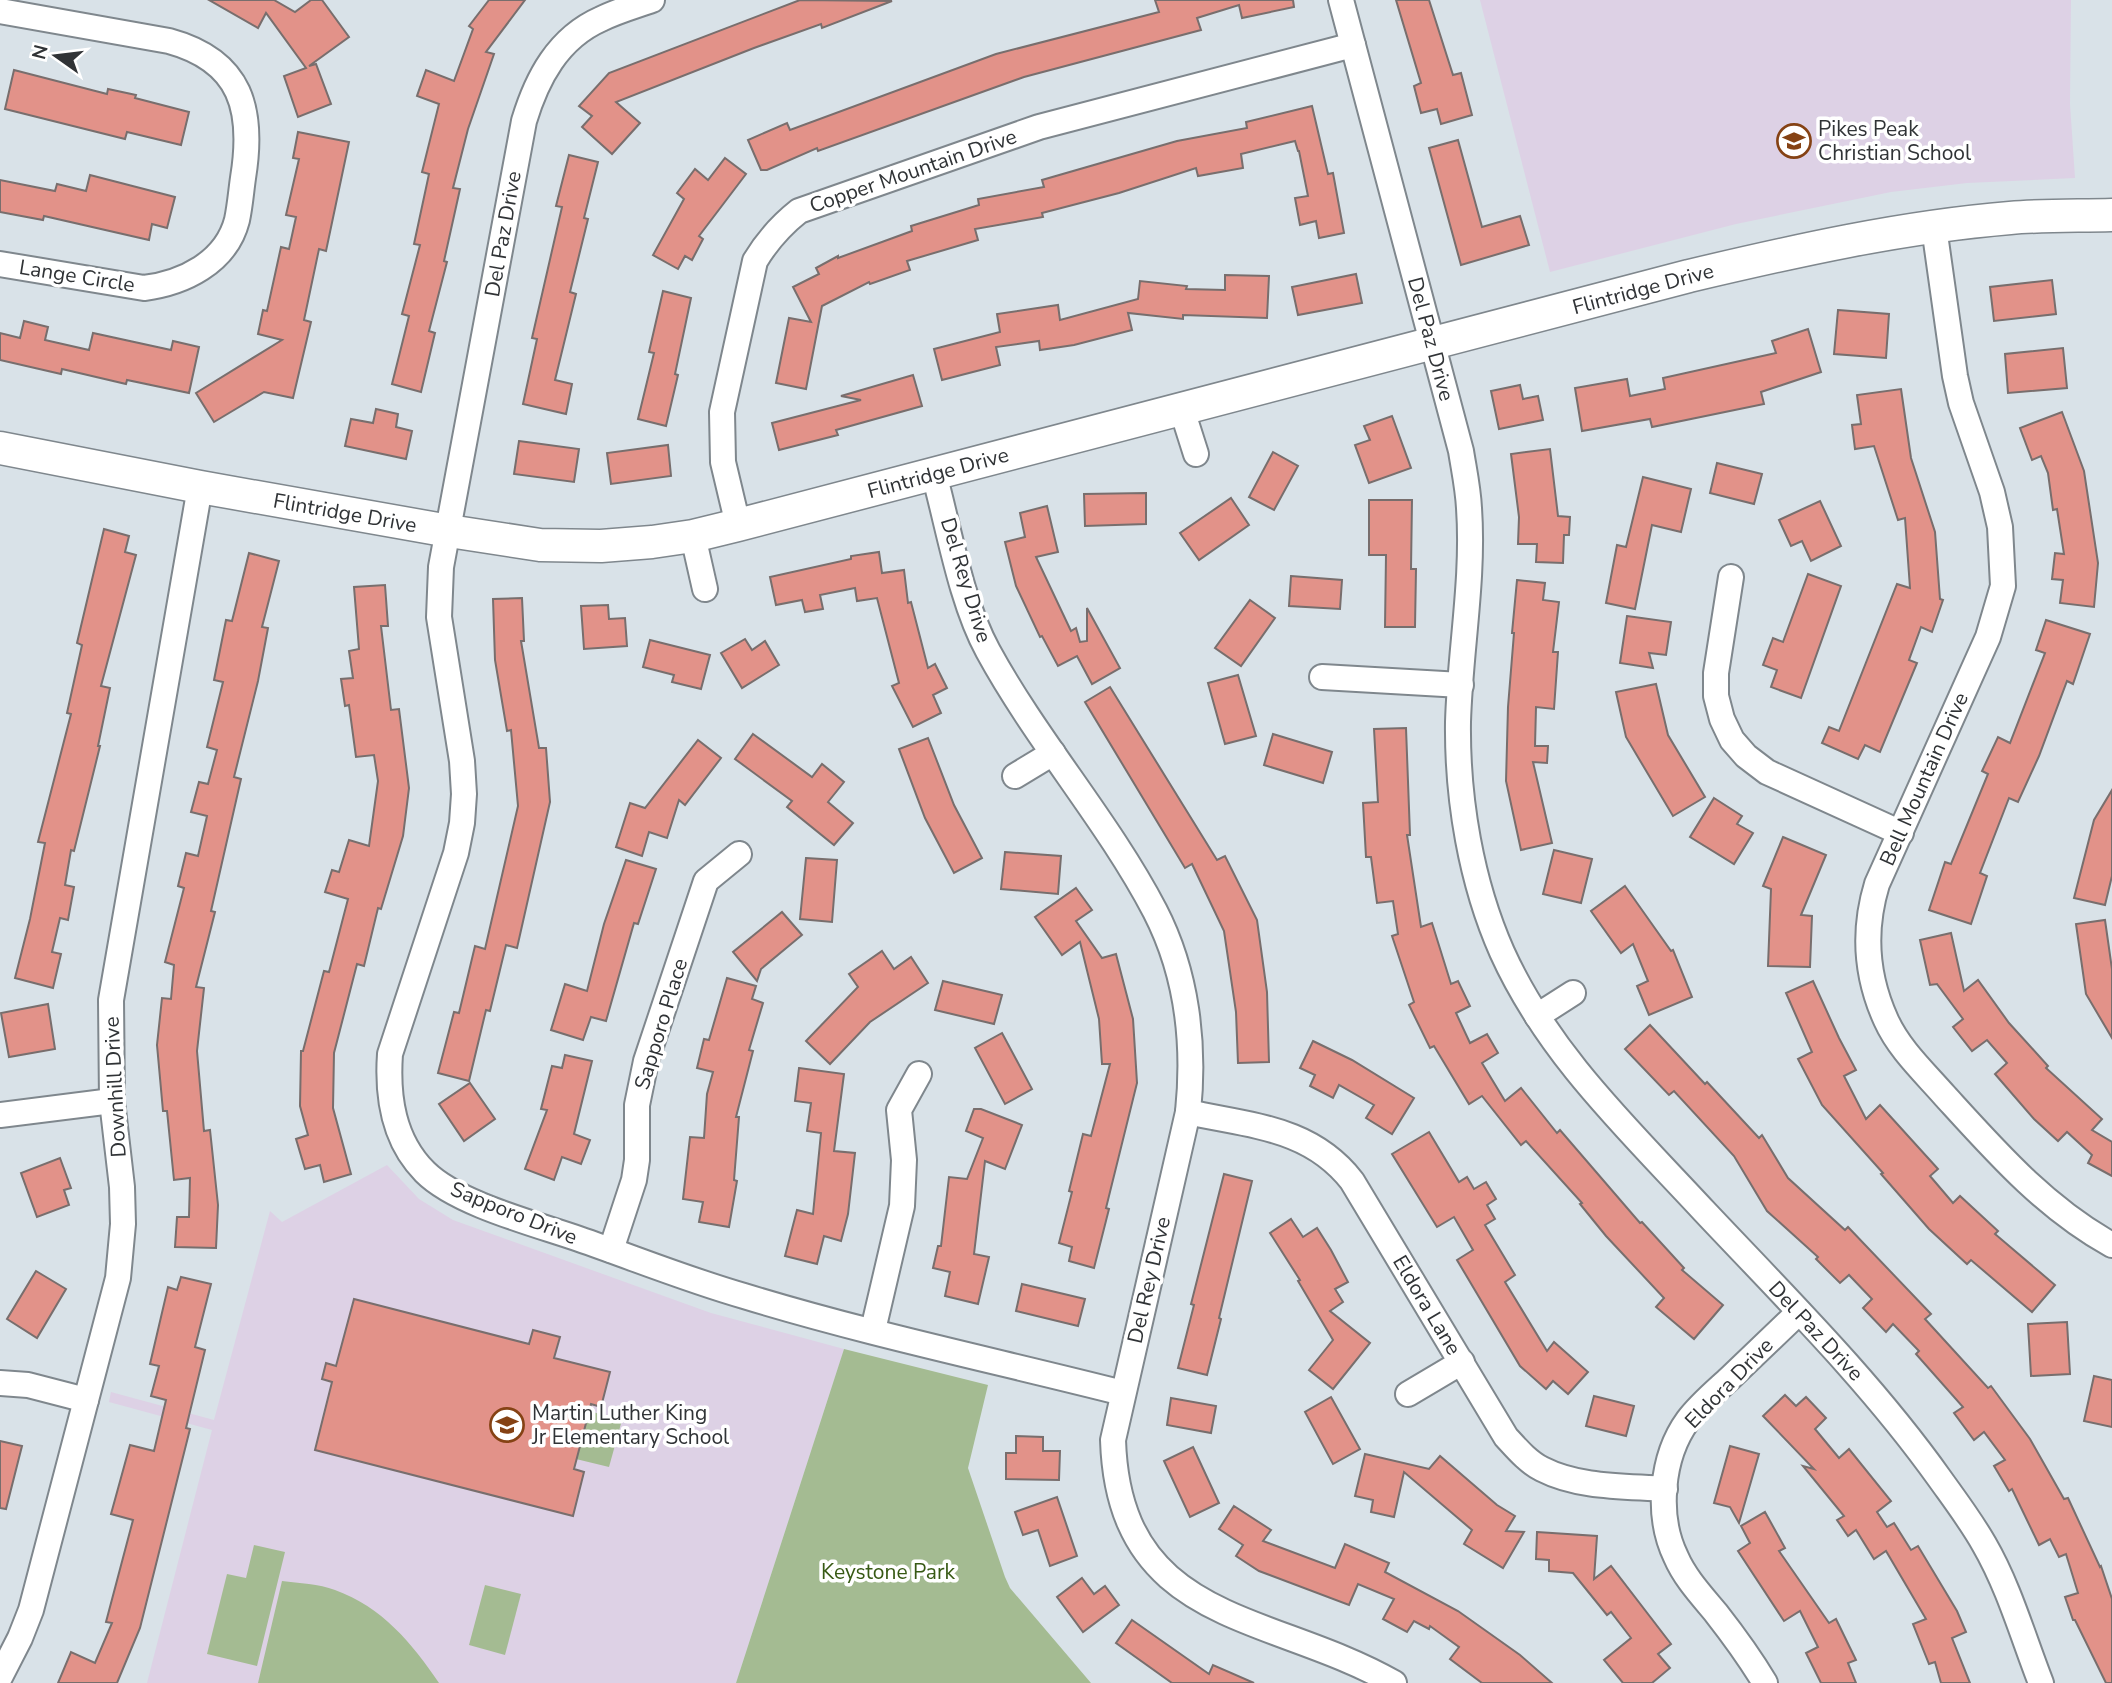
<svg xmlns="http://www.w3.org/2000/svg" width="2112" height="1683" viewBox="0 0 2112 1683" font-family="'Nunito Sans',sans-serif">
<style>
.education{fill:#ddd1e5}
.green{fill:#a4bb92}
.building{fill:#e29289;stroke:#786e6d;stroke-width:2}
.lines{fill:none;stroke-linecap:round;stroke-linejoin:round}
.minor-casing{stroke:#7f878d;stroke-width:28}
.tertiary-casing{stroke:#7f878d;stroke-width:35}
.minor{stroke:#fff;stroke-width:24}
.tertiary{stroke:#fff;stroke-width:32}
.labels{text-anchor:middle;dominant-baseline:central;stroke-width:7;stroke-linejoin:round;paint-order:stroke}
.poi-label{font-size:21px;fill:#303336;stroke:#fff;text-anchor:start}
.street-label{font-size:21px;fill:#303336;stroke:#fff}
.park-label{font-size:21px;fill:#375914;stroke:#fff}
</style>
<rect width="100%" height="100%" fill="#d9e2e8"/>
<!-- education -->
<g class="education">
<polygon points="1480,0 2071,0 2070,104 2075,178 1967,183 1891,192 1736,224 1550,272"/>
<polygon points="387,1165 419,1199 453,1220 711,1313 844,1349 736,1683 147,1683 212,1430 109,1402 111,1392 214,1420 270,1211 282,1222"/>
</g>
<!-- green -->
<g class="green">
<polygon points="844,1349 988,1385 968,1468 1005,1577 1010,1588 1091,1683 736,1683"/>
<polygon points="589,1411 622,1420 609,1467 576,1459"/>
<polygon points="254,1545 285,1552 257,1666 207,1654 227,1574 246,1578"/>
<path d="M282,1581c17,2 37,3 53,9 47,17 77,53 104,93h-181z"/>
<polygon points="485,1585 521,1594 505,1655 469,1645"/>
</g>
<!-- building -->
<g class="building">
<polygon points="209,0 274,0 295,12 311,0 322,0 349,37 309,66 316,64 331,104 298,117 284,76 306,68 266,13 258,28"/>
<polygon points="489,0 525,0 486,52 494,54 468,129 453,188 460,189 444,261 447,262 429,331 435,333 421,392 392,384 409,316 402,314 420,245 414,244 429,174 422,172 439,104 417,96 426,70 454,81 473,29 469,26"/>
<polygon points="800,0 892,1 822,28 821,24 754,48 616,102 640,123 612,154 582,127 592,116 579,106 609,73"/>
<polygon points="1155,0 1293,0 1294,7 1242,18 1239,5 1197,18 1201,30 1024,77 818,151 817,148 767,170 761,170 748,140 787,123 790,130 996,54 1159,12"/>
<polygon points="1396,0 1429,0 1453,75 1461,73 1472,115 1441,124 1437,109 1421,113 1414,86 1421,83"/>
<polygon points="14,70 107,94 108,89 136,95 135,98 189,112 181,145 127,132 125,139 5,109"/>
<polygon points="1312,106 1328,174 1333,173 1344,233 1319,238 1316,221 1300,225 1295,198 1308,196 1299,151 1298,151 1295,141 1241,154 1243,168 1198,176 1196,168 1119,193 1042,213 1043,217 975,229 978,240 907,261 910,270 870,284 869,282 822,306 806,389 776,383 789,318 811,322 793,287 819,274 816,268 838,256 838,258 912,231 911,226 979,205 978,199 1044,187 1042,180 1177,141 1247,128 1246,122"/>
<polygon points="298,132 349,142 326,251 319,249 304,320 311,322 293,398 264,392 214,422 196,393 282,340 258,334 263,310 267,311 281,247 289,249 296,217 286,215 299,159 293,158"/>
<polygon points="1458,140 1482,227 1520,216 1529,245 1461,265 1429,148"/>
<polygon points="569,155 598,162 584,218 588,219 570,292 576,294 555,380 572,384 566,414 523,404 537,339 532,338 562,207 556,206"/>
<polygon points="725,158 746,174 699,236 703,239 692,260 685,256 678,269 653,255 684,199 677,193 695,169 708,180"/>
<polygon points="90,175 175,197 167,228 152,224 149,240 44,216 43,220 0,212 0,180 55,191 57,184 86,191"/>
<polygon points="1356,274 1362,303 1298,315 1292,287"/>
<polygon points="1225,275 1269,276 1267,318 1183,315 1183,319 1128,313 1132,330 1074,345 1040,350 1039,341 996,347 1000,365 942,380 934,349 1000,332 997,314 1058,305 1060,320 1138,299 1140,281 1187,286 1186,289 1225,290"/>
<polygon points="2052,280 2056,314 1994,321 1990,287"/>
<polygon points="663,291 691,298 675,374 678,375 666,426 638,419 654,353 649,352"/>
<polygon points="1838,310 1889,314 1886,358 1834,354"/>
<polygon points="24,321 48,327 45,340 89,350 93,333 171,350 173,341 199,347 189,393 127,380 126,384 62,369 61,374 0,360 0,333 20,338"/>
<polygon points="1808,329 1821,372 1761,392 1764,404 1652,427 1650,419 1582,431 1575,388 1627,379 1630,396 1665,389 1663,378 1776,353 1772,341"/>
<polygon points="2063,348 2067,388 2008,393 2005,354"/>
<polygon points="913,375 922,406 836,430 838,435 779,450 772,423 861,400 841,396"/>
<polygon points="1520,385 1523,399 1538,396 1543,420 1499,429 1491,391"/>
<polygon points="1901,389 1911,458 1935,532 1940,599 1943,600 1932,632 1921,627 1909,660 1917,663 1880,752 1865,745 1858,759 1822,743 1829,727 1839,731 1897,584 1910,588 1905,518 1898,520 1874,446 1855,449 1852,425 1861,424 1857,395"/>
<polygon points="376,409 398,414 396,427 412,431 406,459 345,446 351,419 373,423"/>
<polygon points="2062,412 2084,471 2098,563 2094,607 2060,603 2063,580 2052,579 2055,553 2064,554 2057,509 2053,510 2048,473 2041,456 2032,460 2020,428"/>
<polygon points="1392,416 1411,468 1369,483 1355,445 1370,440 1364,426"/>
<polygon points="519,441 579,449 574,482 514,474"/>
<polygon points="668,445 671,476 611,484 607,453"/>
<polygon points="1550,449 1558,516 1570,517 1569,535 1564,535 1563,563 1536,562 1537,544 1518,544 1519,517 1511,454"/>
<polygon points="1273,452 1298,466 1274,510 1249,497"/>
<polygon points="1717,463 1762,474 1754,504 1710,493"/>
<polygon points="1643,477 1691,489 1681,532 1652,525 1635,609 1606,603 1617,545 1626,547"/>
<polygon points="1146,493 1146,524 1085,526 1084,494"/>
<polygon points="1231,498 1249,525 1199,560 1180,533"/>
<polygon points="1369,500 1412,500 1411,569 1416,569 1415,627 1385,627 1386,555 1369,555"/>
<polygon points="1820,501 1841,546 1811,561 1802,541 1791,546 1779,520"/>
<polygon points="1047,506 1058,552 1036,557 1071,631 1076,628 1080,642 1087,641 1087,608 1120,668 1092,684 1077,656 1058,666 1042,636 1040,637 1016,586 1005,542 1025,537 1020,513"/>
<polygon points="104,529 129,536 125,552 136,555 101,686 110,688 98,746 100,746 74,851 71,850 65,885 74,887 68,920 60,918 52,952 61,954 53,988 15,978 30,919 45,843 38,842 71,714 67,713 82,645 77,643"/>
<polygon points="879,552 882,573 904,570 908,603 911,602 928,668 935,664 947,688 933,695 941,713 913,727 892,686 899,683 877,598 857,601 855,588 820,595 823,609 805,612 802,600 776,605 770,577 851,559 851,556"/>
<polygon points="249,553 279,561 262,627 268,628 258,681 234,777 241,779 211,911 215,912 196,987 204,988 197,1051 204,1131 210,1130 218,1205 216,1248 175,1247 177,1217 189,1217 190,1178 174,1180 167,1111 163,1111 157,1045 162,998 171,999 174,965 165,962 184,888 178,886 186,853 198,856 207,816 191,812 199,782 208,784 217,750 207,747 223,682 214,680 226,620 232,621"/>
<polygon points="1808,574 1841,586 1801,698 1771,687 1777,670 1763,665 1773,638 1783,642"/>
<polygon points="1291,576 1342,580 1340,609 1289,606"/>
<polygon points="1517,580 1545,583 1543,600 1559,602 1553,652 1558,652 1554,709 1536,707 1535,746 1548,746 1547,763 1533,762 1552,843 1521,850 1506,781 1508,707 1514,633 1512,633"/>
<polygon points="385,585 388,626 381,626 391,710 399,709 409,788 403,836 381,909 378,908 364,966 357,964 334,1053 333,1108 351,1174 324,1182 320,1165 305,1169 296,1139 308,1135 300,1106 301,1051 303,1051 324,971 329,972 348,899 325,892 332,870 339,872 349,840 369,846 378,781 374,755 356,757 349,705 345,706 341,679 353,678 349,651 359,649 354,587"/>
<polygon points="522,598 524,641 521,641 539,748 546,748 550,802 517,948 506,945 490,1011 486,1010 469,1081 438,1073 454,1012 459,1013 475,946 485,949 518,806 511,730 507,731 495,660 493,599"/>
<polygon points="1250,600 1275,618 1241,666 1215,648"/>
<polygon points="608,605 609,619 625,618 627,646 584,649 581,606"/>
<polygon points="1627,616 1671,622 1666,655 1649,653 1653,668 1620,663"/>
<polygon points="2046,620 2090,634 2073,684 2067,681 2039,756 2018,802 2009,798 1980,873 1987,876 1971,924 1929,910 1945,862 1951,864 1988,774 1982,771 1998,737 2010,743 2045,653 2036,650"/>
<polygon points="745,639 752,650 765,641 779,665 742,688 721,653"/>
<polygon points="650,640 710,655 701,689 672,682 674,675 643,667"/>
<polygon points="1238,675 1256,736 1225,744 1208,683"/>
<polygon points="1656,684 1668,735 1705,797 1673,816 1626,737 1616,692"/>
<polygon points="1110,687 1217,860 1225,856 1257,920 1267,992 1269,1062 1238,1063 1236,1012 1224,931 1192,864 1185,868 1085,702"/>
<polygon points="1406,728 1410,835 1407,835 1421,927 1432,923 1451,984 1458,981 1470,1006 1456,1013 1470,1043 1487,1034 1498,1053 1482,1063 1505,1101 1521,1088 1557,1133 1560,1130 1640,1223 1642,1222 1684,1268 1682,1270 1723,1305 1694,1339 1656,1307 1664,1298 1606,1236 1580,1204 1582,1203 1526,1141 1521,1145 1482,1096 1469,1104 1434,1046 1430,1048 1409,1005 1414,1002 1392,936 1398,934 1393,901 1377,903 1371,857 1366,857 1363,803 1378,802 1374,729"/>
<polygon points="753,734 812,777 822,764 844,782 828,802 853,823 834,845 787,807 792,801 735,759"/>
<polygon points="1273,734 1332,752 1323,783 1264,765"/>
<polygon points="928,738 954,805 982,858 954,873 925,818 899,749"/>
<polygon points="698,740 721,758 685,805 679,800 667,838 649,832 642,856 616,847 630,803 645,808"/>
<polygon points="2112,790 2112,876 2105,905 2074,898 2094,820"/>
<polygon points="1714,798 1742,816 1737,824 1753,833 1734,864 1690,837"/>
<polygon points="1783,837 1826,855 1801,915 1812,916 1810,967 1768,966 1771,889 1763,886"/>
<polygon points="1554,850 1592,859 1581,903 1543,894"/>
<polygon points="1005,852 1061,856 1058,894 1001,889"/>
<polygon points="806,858 837,860 832,922 800,919"/>
<polygon points="626,860 656,869 638,924 634,923 606,1021 591,1017 583,1040 551,1030 565,984 587,991 604,924"/>
<polygon points="1625,886 1671,951 1673,950 1692,997 1649,1015 1637,986 1648,981 1633,944 1621,953 1591,911"/>
<polygon points="1076,888 1092,910 1076,921 1102,958 1116,954 1133,1019 1137,1083 1106,1208 1109,1209 1094,1268 1069,1261 1072,1247 1059,1243 1072,1192 1069,1191 1083,1134 1091,1136 1110,1064 1102,1064 1099,1019 1080,942 1062,955 1035,917"/>
<polygon points="782,912 802,935 761,969 757,981 733,952"/>
<polygon points="2105,920 2112,969 2112,1038 2086,994 2076,924"/>
<polygon points="1951,933 1964,991 1978,980 2009,1023 2048,1066 2046,1068 2102,1119 2092,1130 2112,1142 2112,1176 2088,1163 2092,1155 2067,1132 2058,1141 2034,1119 1995,1074 2007,1063 1987,1040 1972,1051 1953,1027 1963,1019 1937,984 1930,985 1920,940"/>
<polygon points="882,951 894,969 911,957 928,983 870,1022 830,1064 806,1041 858,987 849,974"/>
<polygon points="727,978 756,986 752,999 763,1003 749,1050 753,1051 736,1117 739,1117 734,1180 737,1181 729,1227 699,1222 703,1202 683,1199 690,1137 704,1138 707,1094 713,1072 697,1068 704,1039 709,1040"/>
<polygon points="943,981 1002,995 994,1024 935,1010"/>
<polygon points="1813,981 1839,1038 1856,1070 1844,1076 1866,1119 1880,1105 1938,1169 1930,1176 1953,1203 1960,1196 1998,1231 1995,1234 2055,1285 2032,1312 1971,1260 1967,1264 1929,1229 1881,1174 1883,1173 1822,1105 1798,1059 1812,1052 1786,993"/>
<polygon points="48,1004 55,1049 9,1057 1,1013"/>
<polygon points="1650,1025 1705,1084 1707,1082 1759,1138 1762,1135 1788,1178 1845,1230 1848,1227 1931,1314 1925,1319 1988,1388 1991,1386 2030,1439 2064,1499 2068,1498 2100,1567 2101,1566 2112,1599 2112,1683 2106,1683 2075,1620 2073,1620 2065,1597 2078,1593 2066,1554 2059,1557 2050,1539 2039,1545 2012,1489 2009,1491 1994,1466 2005,1460 1984,1432 1974,1440 1954,1413 1963,1407 1916,1354 1919,1351 1893,1324 1886,1332 1863,1308 1872,1299 1849,1275 1840,1283 1816,1259 1818,1257 1767,1211 1734,1156 1674,1091 1669,1095 1625,1049"/>
<polygon points="1002,1033 1032,1089 1005,1104 975,1048"/>
<polygon points="1313,1041 1352,1060 1414,1098 1392,1134 1366,1118 1374,1105 1339,1085 1333,1098 1310,1086 1315,1075 1300,1068"/>
<polygon points="565,1055 592,1061 574,1134 590,1140 581,1164 562,1157 554,1180 525,1169 547,1110 541,1109 552,1066 562,1068"/>
<polygon points="799,1068 844,1074 834,1151 855,1153 848,1214 841,1241 824,1236 817,1264 785,1256 797,1210 813,1214 821,1133 807,1131 811,1103 795,1101"/>
<polygon points="470,1083 495,1119 464,1141 439,1104"/>
<polygon points="974,1109 981,1109 1022,1125 1005,1169 985,1161 974,1254 989,1257 978,1304 945,1296 950,1272 933,1268 938,1246 941,1246 949,1177 967,1179 983,1138 966,1131"/>
<polygon points="1429,1132 1459,1182 1467,1177 1474,1189 1486,1182 1496,1199 1487,1205 1495,1219 1485,1225 1515,1275 1505,1282 1547,1351 1554,1342 1588,1372 1568,1394 1553,1381 1546,1389 1520,1366 1457,1260 1473,1250 1454,1217 1437,1227 1392,1154"/>
<polygon points="60,1158 71,1188 64,1190 69,1205 37,1217 21,1173"/>
<polygon points="1224,1174 1252,1181 1219,1318 1221,1319 1207,1375 1178,1368 1194,1305 1191,1304"/>
<polygon points="1291,1219 1303,1237 1317,1228 1331,1250 1348,1282 1335,1289 1343,1302 1330,1311 1370,1343 1333,1389 1309,1370 1333,1340 1298,1281 1300,1280 1270,1233"/>
<polygon points="36,1271 66,1289 37,1338 7,1319"/>
<polygon points="181,1277 211,1284 195,1347 205,1350 186,1428 190,1429 140,1628 117,1683 58,1683 71,1652 95,1663 112,1623 106,1622 133,1520 111,1514 130,1445 154,1451 166,1400 151,1396 159,1366 150,1364 168,1287 177,1290"/>
<polygon points="1022,1284 1085,1299 1078,1326 1016,1311"/>
<polygon points="354,1299 529,1344 533,1330 560,1337 554,1358 610,1372 601,1407 591,1404 574,1469 584,1472 573,1516 315,1450 332,1382 322,1379 326,1363 336,1366"/>
<polygon points="2067,1322 2070,1374 2031,1376 2028,1324"/>
<polygon points="2094,1376 2112,1380 2112,1427 2084,1421"/>
<polygon points="1785,1395 1796,1406 1806,1397 1826,1418 1815,1429 1839,1458 1849,1449 1891,1501 1877,1512 1887,1527 1894,1523 1911,1550 1918,1546 1957,1611 1966,1632 1952,1638 1970,1683 1941,1683 1935,1662 1929,1664 1913,1624 1926,1619 1886,1551 1874,1559 1856,1530 1848,1536 1837,1520 1844,1516 1803,1466 1814,1469 1763,1416"/>
<polygon points="1594,1396 1634,1406 1626,1436 1586,1426"/>
<polygon points="1331,1397 1360,1449 1333,1464 1305,1412"/>
<polygon points="1171,1398 1216,1406 1211,1433 1167,1425"/>
<polygon points="1016,1436 1043,1437 1043,1451 1060,1451 1059,1480 1006,1479 1006,1453 1016,1453"/>
<polygon points="0,1441 22,1446 6,1509 0,1508"/>
<polygon points="1730,1446 1759,1454 1739,1523 1730,1507 1714,1503"/>
<polygon points="1193,1447 1219,1503 1190,1517 1164,1461"/>
<polygon points="1365,1454 1429,1469 1440,1456 1497,1505 1515,1516 1506,1531 1524,1532 1503,1568 1464,1544 1472,1530 1404,1472 1394,1517 1371,1512 1373,1500 1355,1496"/>
<polygon points="1057,1497 1077,1556 1050,1566 1038,1530 1023,1535 1015,1512"/>
<polygon points="1234,1506 1271,1530 1263,1541 1335,1568 1345,1544 1389,1563 1385,1572 1458,1611 1520,1655 1552,1683 1482,1683 1450,1659 1459,1647 1430,1626 1429,1629 1414,1621 1407,1632 1383,1619 1394,1599 1358,1584 1349,1605 1259,1571 1236,1556 1243,1545 1219,1529"/>
<polygon points="1765,1512 1785,1548 1779,1551 1829,1623 1836,1619 1856,1660 1848,1663 1856,1683 1821,1683 1806,1653 1818,1647 1800,1611 1784,1621 1738,1551 1750,1543 1741,1526"/>
<polygon points="1537,1532 1597,1536 1594,1579 1611,1566 1671,1644 1658,1654 1670,1668 1652,1683 1623,1683 1604,1660 1631,1638 1611,1612 1607,1615 1573,1573 1549,1571 1549,1560 1536,1559"/>
<polygon points="1082,1578 1094,1594 1105,1586 1119,1605 1083,1632 1057,1597"/>
<polygon points="1132,1620 1209,1674 1213,1665 1254,1683 1172,1683 1116,1643"/>
</g>
<g class="lines">
<!-- minor casing -->
<g class="minor-casing">
<g id="minor">
<path d="M652,0c-17,6 -35,11 -51,19 -43,19 -64,59 -77,102l-83,446 -2,50 23,144 2,33 -2,29 -6,30 -66,201c-3,43 3,86 35,118 32,32 111,52 154,67 55,19 109,41 165,57 124,38 253,65 379,97"/>
<path d="M1341,0l120,451c3,19 7,37 8,57 5,71 -9,143 -11,214 -1,77 13,160 44,230 46,102 127,178 202,259 81,86 167,171 236,268 15,21 31,42 44,65 25,43 39,93 57,139"/>
<path d="M0,11l169,30c73,20 85,69 74,137 -2,14 -3,28 -6,42 -11,43 -54,63 -93,68l-144,-24"/>
<path d="M1934,227l21,149 6,27 31,89 8,35 3,59 -15,51 -111,247c-14,46 -11,92 9,136 13,29 38,52 59,76 51,56 100,112 167,149"/>
<polyline points="1182,410 1196,454"/>
<path d="M934,474c15,55 27,128 54,177 49,90 120,170 167,260 32,62 40,133 33,201l-75,328c6,185 157,172 281,243"/>
<path d="M738,525l-15,-63 -1,-50 33,-151c12,-20 25,-35 44,-50l240,-84 314,-82"/>
<polyline points="693,536 705,589"/>
<polyline points="1731,577 1716,673 1716,696 1722,719 1732,740 1746,756 1767,772 1901,833"/>
<polyline points="1322,677 1461,685"/>
<polyline points="1015,776 1053,753"/>
<polyline points="1537,1016 1573,993"/>
<path d="M1188,1112c62,14 122,15 164,69l154,256c11,12 22,25 36,32 37,19 83,17 123,20"/>
<polyline points="0,1115 112,1101"/>
<polyline points="611,1250 634,1180 637,1160 637,1105 646,1061 706,881 739,854"/>
<polyline points="873,1330 902,1206 904,1160 899,1110 919,1074"/>
<polyline points="0,1383 28,1385 86,1400"/>
<polyline points="1408,1394 1462,1362"/>
<polyline points="0,1677 20,1638 31,1610 118,1278 123,1224 122,1187 112,1101 111,1000 200,487"/>
<path d="M1765,1683c-15,-25 -31,-47 -49,-70 -14,-17 -31,-35 -40,-56 -20,-41 -15,-100 12,-137 12,-16 28,-29 42,-42 23,-22 46,-44 69,-66"/>
</g>
</g>
<!-- tertiary casing -->
<g class="tertiary-casing">
<path id="tertiary" d="M0,448l200,39 249,44 91,14 61,1 51,-4 41,-6 45,-11 951,-249c106,-25 212,-49 321,-58 34,-3 68,-2 102,-3"/>
</g>
<!-- minor -->
<use href="#minor" class="minor"/>
<!-- tertiary -->
<use href="#tertiary" class="tertiary"/>
</g>
<!-- icons -->
<defs>
<g id="school-ring" transform="scale(1.75)"><circle r="9.5" fill="#fff" stroke="#854214" stroke-width="1.5"/><path d="M0-5L7-2L0 1L-7-2ZM-4 1L0 2.5L4 1V4Q0 6-4 4Z" fill="#854214"/></g>
</defs>
<g fill-rule="evenodd">
<use href="#school-ring" x="1794" y="141"/>
<use href="#school-ring" x="507" y="1425"/>
</g>
<g class="labels">
<!-- poi labels -->
<g class="poi-label">
<text x="1818" y="129">Pikes Peak<tspan x="1818" dy="24">Christian School</tspan></text>
<text x="532" y="1413">Martin Luther King<tspan x="532" dy="24">Jr Elementary School</tspan></text>
</g>
<!-- street labels -->
<g class="street-label">
<text transform="translate(913 171) rotate(-19)">Copper Mountain Drive</text>
<text transform="translate(503 234) rotate(-80)">Del Paz Drive</text>
<text transform="translate(77 276) rotate(9)">Lange Circle</text>
<text transform="translate(1643 289) rotate(-15)">Flintridge Drive</text>
<text transform="translate(1431 339) rotate(75)">Del Paz Drive</text>
<text transform="translate(938 473) rotate(-15)">Flintridge Drive</text>
<text transform="translate(345 513) rotate(10)">Flintridge Drive</text>
<text transform="translate(966 580) rotate(73)">Del Rey Drive</text>
<text transform="translate(1924 779) rotate(-66)">Bell Mountain Drive</text>
<text transform="translate(661 1024) rotate(-73)">Sapporo Place</text>
<text transform="translate(115 1087) rotate(-93)">Downhill Drive</text>
<text transform="translate(514 1213) rotate(22)">Sapporo Drive</text>
<text transform="translate(1149 1280) rotate(-77)">Del Rey Drive</text>
<text transform="translate(1427 1305) rotate(59)">Eldora Lane</text>
<text transform="translate(1816 1331) rotate(47)">Del Paz Drive</text>
<text transform="translate(1729 1383) rotate(-46)">Eldora Drive</text>
</g>
<!-- park labels -->
<g class="park-label">
<text x="888" y="1572">Keystone Park</text>
</g>
</g>
<!-- north arrow -->
<g transform="translate(56 56) rotate(284)" stroke="#ffffff" stroke-width="5" paint-order="stroke">
<path d="M0-5L12 26L0 18L-12 26Z" fill="#303336"/>
<text y="-10" font-size="19" font-weight="bold" text-anchor="middle" fill="#303336">N</text>
</g>
</svg>
